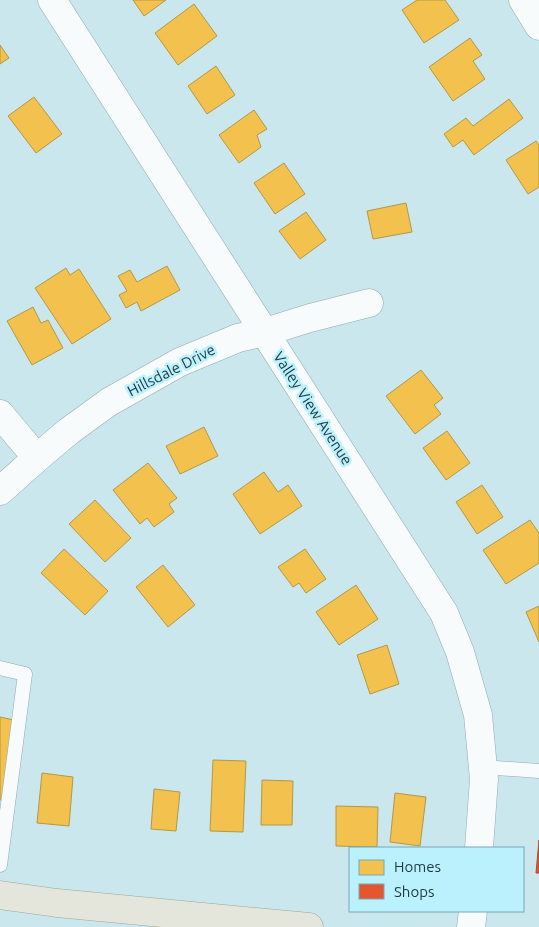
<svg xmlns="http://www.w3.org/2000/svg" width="539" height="927" viewBox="0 0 539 927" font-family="Ubuntu,sans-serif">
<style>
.homes{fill:#f2c14e;stroke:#b29849}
.shops{fill:#e4572e;stroke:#a84e33}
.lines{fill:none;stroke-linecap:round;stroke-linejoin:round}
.service-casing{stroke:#90aab0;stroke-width:15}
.minor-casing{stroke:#90aab0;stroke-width:29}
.primary-casing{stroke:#9da795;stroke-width:29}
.service{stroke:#f7fbfc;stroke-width:14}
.minor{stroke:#f7fbfc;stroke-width:28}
.primary{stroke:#e4e6db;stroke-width:28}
.labels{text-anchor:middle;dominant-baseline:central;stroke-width:5;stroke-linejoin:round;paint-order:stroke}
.street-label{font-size:15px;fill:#1c393e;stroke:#bbf1fd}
</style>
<rect width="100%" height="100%" fill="#cae7ee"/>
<!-- homes -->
<g class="homes">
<polygon points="133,0 166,0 144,16"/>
<polygon points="417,0 445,0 459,20 424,43 402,10"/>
<polygon points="194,4 217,36 178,65 155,33"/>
<polygon points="470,38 482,55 473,61 485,79 453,101 429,67"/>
<polygon points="0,45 9,58 0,64"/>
<polygon points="216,66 235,95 207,114 188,86"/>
<polygon points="34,97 62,134 36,153 8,116"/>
<polygon points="509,99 523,118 474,155 463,140 453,147 444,134 466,118 473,126"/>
<polygon points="254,110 267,129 257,135 261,147 239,163 219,135"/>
<polygon points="536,141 539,145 539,187 528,194 506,160"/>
<polygon points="284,163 305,194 275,214 254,183"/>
<polygon points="406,203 412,232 373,239 367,211"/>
<polygon points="306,212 326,240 300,259 279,231"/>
<polygon points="167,266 180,290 141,311 137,302 126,308 119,295 127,291 118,276 130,270 137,282"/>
<polygon points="66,268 70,275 79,269 111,319 72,344 35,288"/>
<polygon points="33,307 41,323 48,320 63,348 32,365 7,321"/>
<polygon points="421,370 443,398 434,405 441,414 415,434 386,396"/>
<polygon points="204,427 218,456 180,474 166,446"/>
<polygon points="447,431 470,463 446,480 423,448"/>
<polygon points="148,463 177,498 169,504 174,512 154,527 147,518 140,524 113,490"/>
<polygon points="264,472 278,492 288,485 302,506 260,534 233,494"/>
<polygon points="482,485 503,517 477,534 456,502"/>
<polygon points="95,500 131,538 105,562 69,524"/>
<polygon points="530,520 539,533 539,563 506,584 483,550"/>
<polygon points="64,549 108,591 85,615 41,573"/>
<polygon points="305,549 326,579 306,593 299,583 293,587 278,567"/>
<polygon points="163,565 195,605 168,627 136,587"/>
<polygon points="356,585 378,619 339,645 316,612"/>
<polygon points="539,606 539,642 526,612"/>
<polygon points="387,645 399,684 370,694 357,655"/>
<polygon points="0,717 14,720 2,800 0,800"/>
<polygon points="213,760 246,761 243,832 210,831"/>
<polygon points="42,773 73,777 69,826 37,823"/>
<polygon points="262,780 293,781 292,825 261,825"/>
<polygon points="154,789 180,792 176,831 151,829"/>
<polygon points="395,793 426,797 420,846 390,842"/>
<polygon points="336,806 378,807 377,847 336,846"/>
</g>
<!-- shops -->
<polygon class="shops" points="539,840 539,873 536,873"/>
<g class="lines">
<!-- service casing -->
<g class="service-casing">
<g id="service">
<polyline points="0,668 25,674 0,865"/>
<polyline points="482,767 539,771"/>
</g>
</g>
<!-- minor casing -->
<g class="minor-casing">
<g id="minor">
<polyline points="52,0 444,613 460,652 478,715 484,779 479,848"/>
<polyline points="523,0 539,26"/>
<polyline points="0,414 37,458"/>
<polyline points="0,491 37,458 69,431 109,402 180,362 238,338 265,332 310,318 369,303"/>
<polyline points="471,927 473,911"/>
</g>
</g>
<!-- primary casing -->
<g class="primary-casing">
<polyline id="primary" points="0,895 57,903 309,927"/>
</g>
<!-- service -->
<use href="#service" class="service"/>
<!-- minor -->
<use href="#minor" class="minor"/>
<!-- primary -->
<use href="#primary" class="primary"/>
</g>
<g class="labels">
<!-- street labels -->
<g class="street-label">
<text transform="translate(171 370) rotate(-27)">Hillsdale Drive</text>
<text transform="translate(313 408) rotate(57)">Valley View Avenue</text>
</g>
</g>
<!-- legend -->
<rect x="349" y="847" width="175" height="65" fill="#bbf1fd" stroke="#7ba7b1"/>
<rect x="359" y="860" width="25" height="15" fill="#f2c14e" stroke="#7ba7b1"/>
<text x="394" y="872" font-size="15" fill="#1c393e">Homes</text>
<rect x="359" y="884" width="25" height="15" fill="#e4572e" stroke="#7ba7b1"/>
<text x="394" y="897" font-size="15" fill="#1c393e">Shops</text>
</svg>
